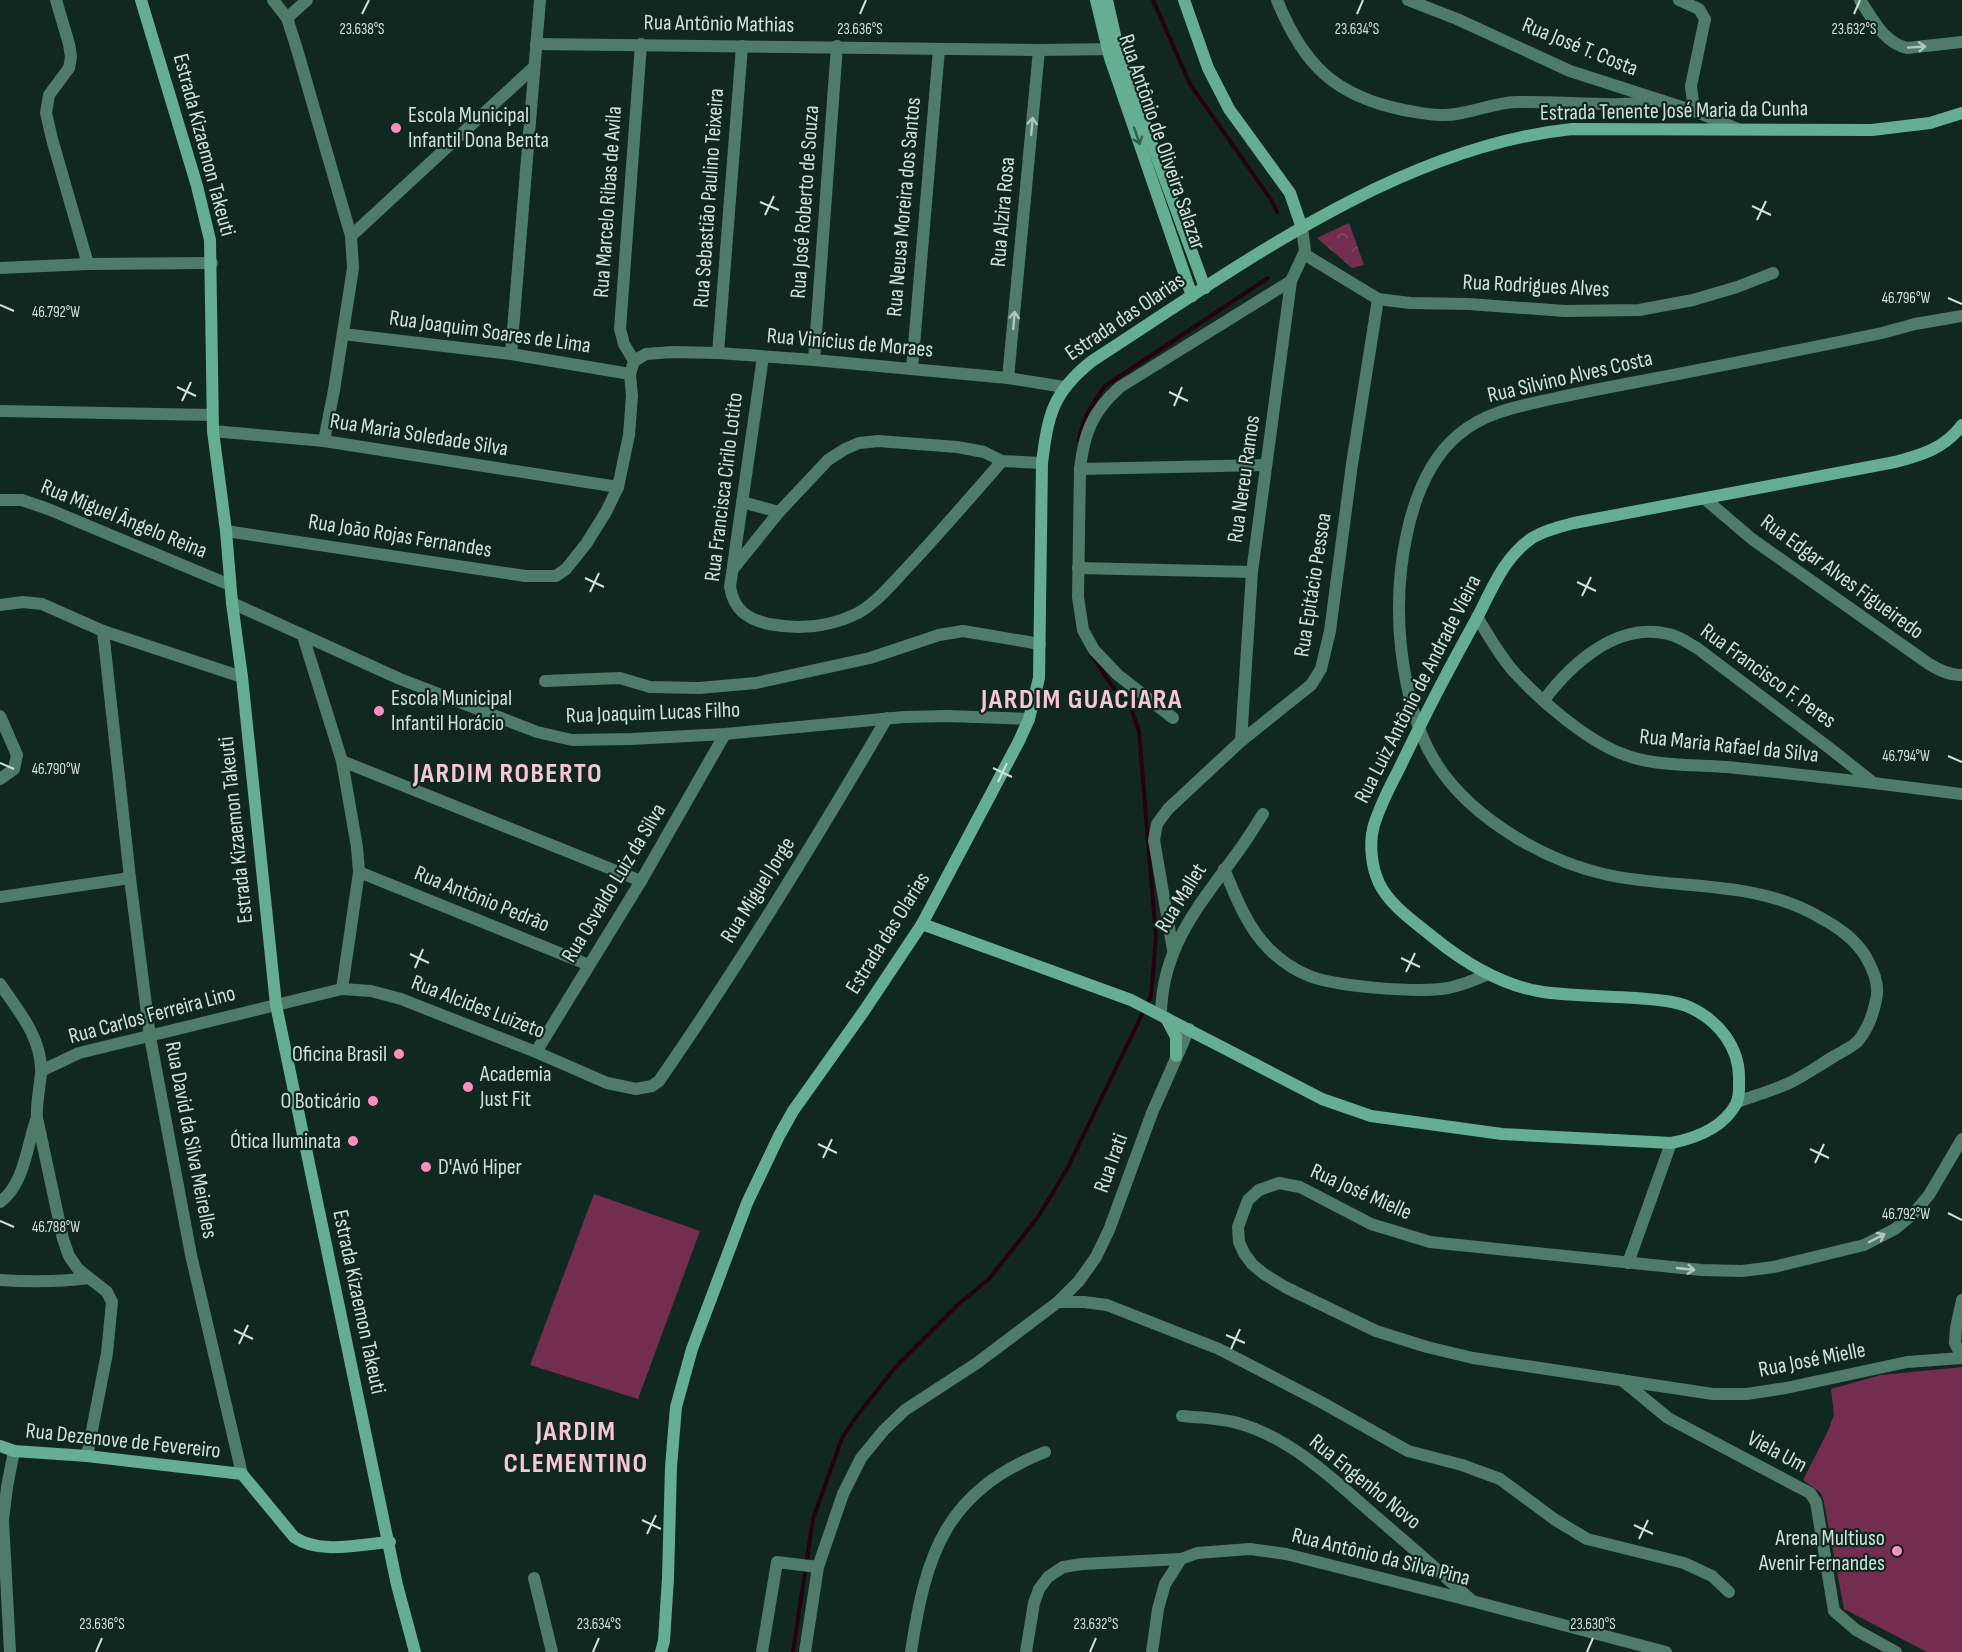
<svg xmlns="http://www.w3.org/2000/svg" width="1962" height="1652" viewBox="0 0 1962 1652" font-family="'Sofia Sans Condensed',sans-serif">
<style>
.park{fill:url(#park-crowns)}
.pitch{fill:#732d4e}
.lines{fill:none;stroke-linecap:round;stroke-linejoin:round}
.stream{stroke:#240011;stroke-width:4}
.street{stroke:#4f7b6a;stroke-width:12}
.secondary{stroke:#65ae93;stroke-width:12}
.oneway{stroke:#b1c7be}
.oneway2{stroke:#325e4d}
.ticks{fill:none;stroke:#d2e0da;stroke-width:2}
.poi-dot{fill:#fd8ebf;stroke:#10281f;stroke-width:2}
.labels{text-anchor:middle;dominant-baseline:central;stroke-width:4.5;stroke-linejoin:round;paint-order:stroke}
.street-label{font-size:22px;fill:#d2e0da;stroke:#10281f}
.poi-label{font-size:22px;fill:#d2e0da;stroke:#10281f;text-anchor:start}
.district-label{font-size:28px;font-weight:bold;letter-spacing:1.5px;fill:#f7c6d9;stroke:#10281f}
.ticks-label{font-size:15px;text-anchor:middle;fill:#d2e0da;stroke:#10281f;stroke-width:4.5;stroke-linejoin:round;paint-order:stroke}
</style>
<defs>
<pattern id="park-crowns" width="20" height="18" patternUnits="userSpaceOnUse" patternTransform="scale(1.5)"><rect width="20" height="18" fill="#732d4e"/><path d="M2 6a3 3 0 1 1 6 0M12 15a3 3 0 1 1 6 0" fill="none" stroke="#864b67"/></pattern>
</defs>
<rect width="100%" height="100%" fill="#10281f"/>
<!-- park -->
<polygon class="park" points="1349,223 1364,265 1352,268 1317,238"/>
<!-- pitch -->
<g class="pitch">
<polygon points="594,1194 700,1231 638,1399 530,1365"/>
<polygon points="1962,1367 1962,1652 1927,1652 1844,1609 1824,1502 1821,1493 1803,1480 1828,1431 1834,1415 1831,1389 1881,1375"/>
</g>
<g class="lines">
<!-- stream -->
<g class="stream">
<polyline points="1153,0 1190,84 1272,201 1277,212"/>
<path d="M1079,441c3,-22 14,-38 26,-55l163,-108"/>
<polyline points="793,1652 813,1519 842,1438 859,1413 894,1369 960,1303 989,1279 1038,1217 1067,1169 1151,996 1156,937 1139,731 1130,705 1112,686 1090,653"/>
</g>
<!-- street -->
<g class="street">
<polyline points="56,0 69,44 71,57 69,68 49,95 46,113 52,139 88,264"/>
<polyline points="273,0 287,18 296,46 351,236 353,268 334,390 324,441"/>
<path d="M1277,0c26,64 57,96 127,110 12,2 24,5 36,5 26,1 50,-12 76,-13 49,-1 97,6 146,-1"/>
<polyline points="1408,0 1457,19 1570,71 1694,111 1738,129"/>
<polyline points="1679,0 1699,9 1705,19 1691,86 1694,111"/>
<path d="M1860,0c13,19 23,42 47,48l55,-6"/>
<polyline points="287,18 307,0"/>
<polyline points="536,44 1039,50 1116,49"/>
<polyline points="351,236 534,67"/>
<polyline points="1304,254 1378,299 1410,303 1468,304 1565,311 1639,310 1693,300 1737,287 1773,273"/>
<polyline points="0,268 88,264 212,263"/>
<polyline points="343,334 511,354 630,374"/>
<polyline points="718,353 742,46"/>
<polyline points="511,354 540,0"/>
<path d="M763,357l-33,230c4,23 17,32 39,37 31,6 61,3 89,-11 18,-10 33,-28 47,-43 33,-35 65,-72 97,-109"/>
<polyline points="814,360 837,46"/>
<polyline points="634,361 646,354 672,352 718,353 814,360 1008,378 1064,387"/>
<polyline points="634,361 624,344 620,329 641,44"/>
<polyline points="912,369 939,49"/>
<polyline points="1008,378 1039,50"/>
<polyline points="0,411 212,415"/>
<polyline points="213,431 324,441 618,487"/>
<polyline points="1080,469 1266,465"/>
<path d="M1705,499l47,40 177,125c10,6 21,12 33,11"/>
<polyline points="0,500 22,500 48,509 230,585"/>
<polyline points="742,502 779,512"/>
<polyline points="226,531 525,576 556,576 566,569 586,544 606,512 618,487 629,435 632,396 630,374 634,361"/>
<polyline points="1078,568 1252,572"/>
<polyline points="733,569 779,512 828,460 845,449 859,443 878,441 957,447 984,452 1002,461 1042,463"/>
<polyline points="232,603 400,679 537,732 572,740 632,739 725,734 904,717 947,716 1029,719"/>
<polyline points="0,605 23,602 42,604 103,631 242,677"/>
<path d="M1477,617c12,19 23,40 39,57 25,27 69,65 104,79 33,14 72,11 107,14 79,8 157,17 235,27"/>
<polyline points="103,631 130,878 150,1037 191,1255 242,1474"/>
<polyline points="303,636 342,761 357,847 359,872 342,989"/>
<polyline points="545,681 620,678 650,687 699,688 756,683 870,658 939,635 963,631 1040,644"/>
<path d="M1544,700c28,-37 73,-78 124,-66 11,2 20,9 29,14l135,102 39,31"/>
<polyline points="0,716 17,755 14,769 0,779"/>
<path d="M1173,718l-55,-43 -24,-25 -11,-20 -5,-33 2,-128c4,-37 13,-58 40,-82l171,-106"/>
<polyline points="1241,741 1252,572 1291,281 1305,251 1302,228"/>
<polyline points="342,761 641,881"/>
<path d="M1224,869c12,28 23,58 45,80 10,10 24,20 38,26 28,12 111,18 141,13 14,-3 27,-8 40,-14"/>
<polyline points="359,872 589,965"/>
<polyline points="0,897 130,878"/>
<polyline points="1173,950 1154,840 1157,824 1168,809 1241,741 1311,685 1321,669 1330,631 1352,464 1378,299"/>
<path d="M0,984c18,26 42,54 41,88 -1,16 -5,30 -4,46l26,121 6,17 9,13 29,23 5,10 -5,51 -20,103"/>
<path d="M1161,1014c1,-69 41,-112 79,-165 8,-11 15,-23 23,-35"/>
<polyline points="536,1052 641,881 725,734"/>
<path d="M41,1071l38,-18 263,-64 29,2 30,8 135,53 71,31 29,6 16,-3 7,-5c81,-117 156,-240 228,-363"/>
<path d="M1737,1102c17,-6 34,-11 50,-18 16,-7 31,-18 46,-27 8,-5 18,-9 25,-16 10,-12 15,-26 18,-41 4,-15 -3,-30 -10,-43 -11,-18 -27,-29 -45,-39 -65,-39 -142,-28 -213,-43 -32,-7 -63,-20 -91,-37 -79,-48 -106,-101 -116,-191 -7,-66 4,-167 57,-212 28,-24 63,-29 98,-37 32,-7 64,-13 96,-19 77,-15 154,-30 230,-46l33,-9 47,-8"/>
<polyline points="1962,1139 1929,1195 1913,1214 1895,1229 1864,1245 1774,1267 1742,1271 1701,1270 1430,1242 1371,1224 1300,1187 1279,1183 1259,1190 1248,1200 1238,1227 1239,1242 1244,1253 1252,1264 1264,1274 1285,1287 1376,1331 1427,1347 1473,1358 1713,1394 1747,1394 1786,1388 1907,1362 1962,1358"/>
<path d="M0,1202c24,-17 27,-56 36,-82"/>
<polyline points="1628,1263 1671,1143"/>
<path d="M0,1280c30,2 58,2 89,-2"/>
<polyline points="1962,1300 1956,1328 1955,1343 1962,1357"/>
<polyline points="1058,1302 1079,1281 1096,1257 1109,1230 1152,1113 1189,1029"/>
<polyline points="1622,1380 1668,1418 1810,1493 1816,1502 1834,1611 1856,1630 1896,1652"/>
<path d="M1182,1416c19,2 40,2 59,8 51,15 93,56 132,90 33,28 65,56 97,85"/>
<polyline points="534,1578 552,1652"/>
<polyline points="10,1652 3,1520 7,1487 14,1451"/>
<polyline points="762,1652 777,1562 818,1567"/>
<polyline points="805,1652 818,1567 843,1494 861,1458 884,1430 905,1410 977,1363 1058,1302 1084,1302 1107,1305 1219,1349 1321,1402 1408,1451 1462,1465 1500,1479 1554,1519 1587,1539 1684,1563 1712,1576 1729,1592"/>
<path d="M911,1652c15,-99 34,-160 134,-200"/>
<polyline points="1026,1652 1034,1603 1039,1589 1048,1577 1063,1567 1082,1564 1181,1559"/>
<polyline points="1152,1652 1158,1609 1165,1584 1181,1559 1197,1553 1250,1549 1286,1554 1472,1601 1666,1652"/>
</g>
<!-- secondary -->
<g class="secondary">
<polyline points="141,0 197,186 210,240 213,431 226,531 232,603 242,677 276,1005 397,1585 415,1652"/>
<polyline points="1096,0 1110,58 1192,296"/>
<polyline points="1107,0 1120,57 1205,288"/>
<polyline points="1184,0 1208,68 1229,109 1290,193 1302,228"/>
<path d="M922,924l209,76 191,99 49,17 131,18 169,9c26,-5 52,-15 65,-39 4,-7 3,-17 3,-24 1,-33 -21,-60 -50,-73 -16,-7 -35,-7 -53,-9 -30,-2 -62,-2 -93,-6 -40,-6 -78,-29 -109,-54 -19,-16 -44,-32 -55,-55 -8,-17 -10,-41 -5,-58 6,-19 15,-37 24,-54 15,-31 30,-62 46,-92 11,-21 22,-41 33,-61 15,-29 27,-61 55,-80 13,-8 27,-11 42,-15l321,-61c27,-7 50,-14 67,-37"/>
<polyline points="1166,1018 1176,1037 1176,1056"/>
<path d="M0,1446l14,5 73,5 155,18 52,63c26,18 66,7 96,5"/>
<path d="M661,1652l3,-11 4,-63 3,-111 5,-60 16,-58 55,-146 32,-67 14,-25 71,-100 58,-87 97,-183 10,-22 10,-41 3,-215c6,-49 11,-71 50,-102 144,-93 306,-214 480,-232l300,1 58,-7 32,-10"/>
</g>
</g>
<!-- one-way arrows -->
<defs><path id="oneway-shaft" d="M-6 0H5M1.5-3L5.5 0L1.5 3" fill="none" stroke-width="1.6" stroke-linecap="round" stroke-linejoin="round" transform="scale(1.5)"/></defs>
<g class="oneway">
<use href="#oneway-shaft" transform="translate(1917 47) rotate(-4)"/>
<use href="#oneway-shaft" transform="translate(1032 126) rotate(-85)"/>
<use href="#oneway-shaft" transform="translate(1014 320) rotate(-85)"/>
<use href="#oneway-shaft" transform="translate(1877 1238) rotate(-27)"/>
<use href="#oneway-shaft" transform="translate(1686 1269) rotate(6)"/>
</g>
<use class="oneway2" href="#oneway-shaft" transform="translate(1137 136) rotate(71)"/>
<!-- ticks -->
<path class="ticks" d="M362,14l7,-14M860,14l6,-14M1357,14l6,-14M1854,14l6,-14M760,202l19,8M1752,206l19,9M765,215l9,-19M1757,220l9,-19M1948,298l14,6M0,305l14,6M177,387l19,9M1169,392l19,9M182,401l9,-19M1174,406l8,-19M585,578l19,9M1577,582l19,9M590,592l9,-19M1582,596l9,-19M1948,756l14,6M0,763l14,6M993,768l19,9M998,782l9,-19M410,954l19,9M1401,958l19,9M415,968l8,-19M1406,972l9,-19M818,1144l19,9M1810,1149l19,9M823,1158l9,-19M1815,1163l9,-19M1948,1213l14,7M0,1221l14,6M234,1330l19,9M1226,1335l19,8M239,1344l9,-19M1231,1349l9,-20M642,1520l19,9M1634,1525l19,9M647,1534l9,-19M1639,1539l9,-19M96,1652l6,-14M593,1652l6,-14M1090,1652l6,-14M1587,1652l6,-14"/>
<!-- markers -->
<g class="poi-dot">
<circle cx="396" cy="128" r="6"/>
<circle cx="379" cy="711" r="6"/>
<circle cx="399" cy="1054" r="6"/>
<circle cx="468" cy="1087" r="6"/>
<circle cx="373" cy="1101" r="6"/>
<circle cx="353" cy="1141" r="6"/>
<circle cx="426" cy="1167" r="6"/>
<circle cx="1897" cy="1551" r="6"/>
</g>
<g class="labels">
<!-- street labels -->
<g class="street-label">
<text transform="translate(719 24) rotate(1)">Rua Antônio Mathias</text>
<text transform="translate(1580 47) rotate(22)">Rua José T. Costa</text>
<text transform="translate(1674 111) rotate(-1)">Estrada Tenente José Maria da Cunha</text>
<text transform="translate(1162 142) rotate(71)">Rua Antônio de Oliveira Salazar</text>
<text transform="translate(204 145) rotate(75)">Estrada Kizaemon Takeuti</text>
<text transform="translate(709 198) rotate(-86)">Rua Sebastião Paulino Teixeira</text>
<text transform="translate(608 202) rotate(-86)">Rua Marcelo Ribas de Avila</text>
<text transform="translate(805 202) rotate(-86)">Rua José Roberto de Souza</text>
<text transform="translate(904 207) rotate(-85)">Rua Neusa Moreira dos Santos</text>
<text transform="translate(1003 212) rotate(-85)">Rua Alzira Rosa</text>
<text transform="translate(1536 286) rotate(3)">Rua Rodrigues Alves</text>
<text transform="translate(1125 317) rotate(-34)">Estrada das Olarias</text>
<text transform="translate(490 332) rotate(8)">Rua Joaquim Soares de Lima</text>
<text transform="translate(850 343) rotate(5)">Rua Vinícius de Moraes</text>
<text transform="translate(1570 377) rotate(-13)">Rua Silvino Alves Costa</text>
<text transform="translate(419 435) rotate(9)">Rua Maria Soledade Silva</text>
<text transform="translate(1244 479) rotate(-82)">Rua Nereu Ramos</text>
<text transform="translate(724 487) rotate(-83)">Rua Francisca Cirilo Lotito</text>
<text transform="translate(124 519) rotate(22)">Rua Miguel Ângelo Reina</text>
<text transform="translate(400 536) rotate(9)">Rua João Rojas Fernandes</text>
<text transform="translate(1842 577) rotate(36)">Rua Edgar Alves Figueiredo</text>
<text transform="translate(1313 585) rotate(-81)">Rua Epitácio Pessoa</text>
<text transform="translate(1768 676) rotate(36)">Rua Francisco F. Peres</text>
<text transform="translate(1418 689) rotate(-63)">Rua Luiz Antônio de Andrade Vieira</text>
<text transform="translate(653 713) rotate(-2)">Rua Joaquim Lucas Filho</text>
<text transform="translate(1729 746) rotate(6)">Rua Maria Rafael da Silva</text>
<text transform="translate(236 830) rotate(-96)">Estrada Kizaemon Takeuti</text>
<text transform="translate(614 883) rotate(-59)">Rua Osvaldo Luiz da Silva</text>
<text transform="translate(758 890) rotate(-58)">Rua Miguel Jorge</text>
<text transform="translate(1181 898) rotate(-58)">Rua Mallet</text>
<text transform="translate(482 899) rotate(22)">Rua Antônio Pedrão</text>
<text transform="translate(888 933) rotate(-58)">Estrada das Olarias</text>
<text transform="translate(478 1007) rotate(21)">Rua Alcides Luizeto</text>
<text transform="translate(152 1015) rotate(-15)">Rua Carlos Ferreira Lino</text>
<text transform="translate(191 1140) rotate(79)">Rua David da Silva Meirelles</text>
<text transform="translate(1111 1163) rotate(-70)">Rua Irati</text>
<text transform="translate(1361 1192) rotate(24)">Rua José Mielle</text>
<text transform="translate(359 1302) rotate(78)">Estrada Kizaemon Takeuti</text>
<text transform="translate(1812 1360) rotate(-11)">Rua José Mielle</text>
<text transform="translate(123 1441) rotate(6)">Rua Dezenove de Fevereiro</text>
<text transform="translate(1777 1452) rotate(28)">Viela Um</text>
<text transform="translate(1365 1482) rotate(39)">Rua Engenho Novo</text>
<text transform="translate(1381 1557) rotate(14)">Rua Antônio da Silva Pina</text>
</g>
<!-- poi labels -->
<g class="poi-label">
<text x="408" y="115">Escola Municipal<tspan x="408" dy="25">Infantil Dona Benta</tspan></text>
<text x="391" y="698">Escola Municipal<tspan x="391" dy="25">Infantil Horácio</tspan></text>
<text x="387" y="1054" text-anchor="end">Oficina Brasil</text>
<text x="480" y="1074">Academia<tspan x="480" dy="25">Just Fit</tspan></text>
<text x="361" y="1101" text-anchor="end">O Boticário</text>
<text x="341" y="1141" text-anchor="end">Ótica Iluminata</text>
<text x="438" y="1167">D'Avó Hiper</text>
<text x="1885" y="1538" text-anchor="end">Arena Multiuso<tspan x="1885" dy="25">Avenir Fernandes</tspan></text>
</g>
<!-- district labels -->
<g class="district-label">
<text x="1082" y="699">JARDIM GUACIARA</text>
<text x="508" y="773">JARDIM ROBERTO</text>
<text x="576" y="1431">JARDIM<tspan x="576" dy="32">CLEMENTINO</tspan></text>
</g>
</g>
<g class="ticks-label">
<text x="362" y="34">23.638°S</text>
<text x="860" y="34">23.636°S</text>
<text x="1357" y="34">23.634°S</text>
<text x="1854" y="34">23.632°S</text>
<text x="1906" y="303">46.796°W</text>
<text x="56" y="317">46.792°W</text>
<text x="1906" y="761">46.794°W</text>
<text x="56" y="774">46.790°W</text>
<text x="1906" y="1219">46.792°W</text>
<text x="56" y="1232">46.788°W</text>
<text x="102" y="1629">23.636°S</text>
<text x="599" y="1629">23.634°S</text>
<text x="1096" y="1629">23.632°S</text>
<text x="1593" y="1629">23.630°S</text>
</g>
</svg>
